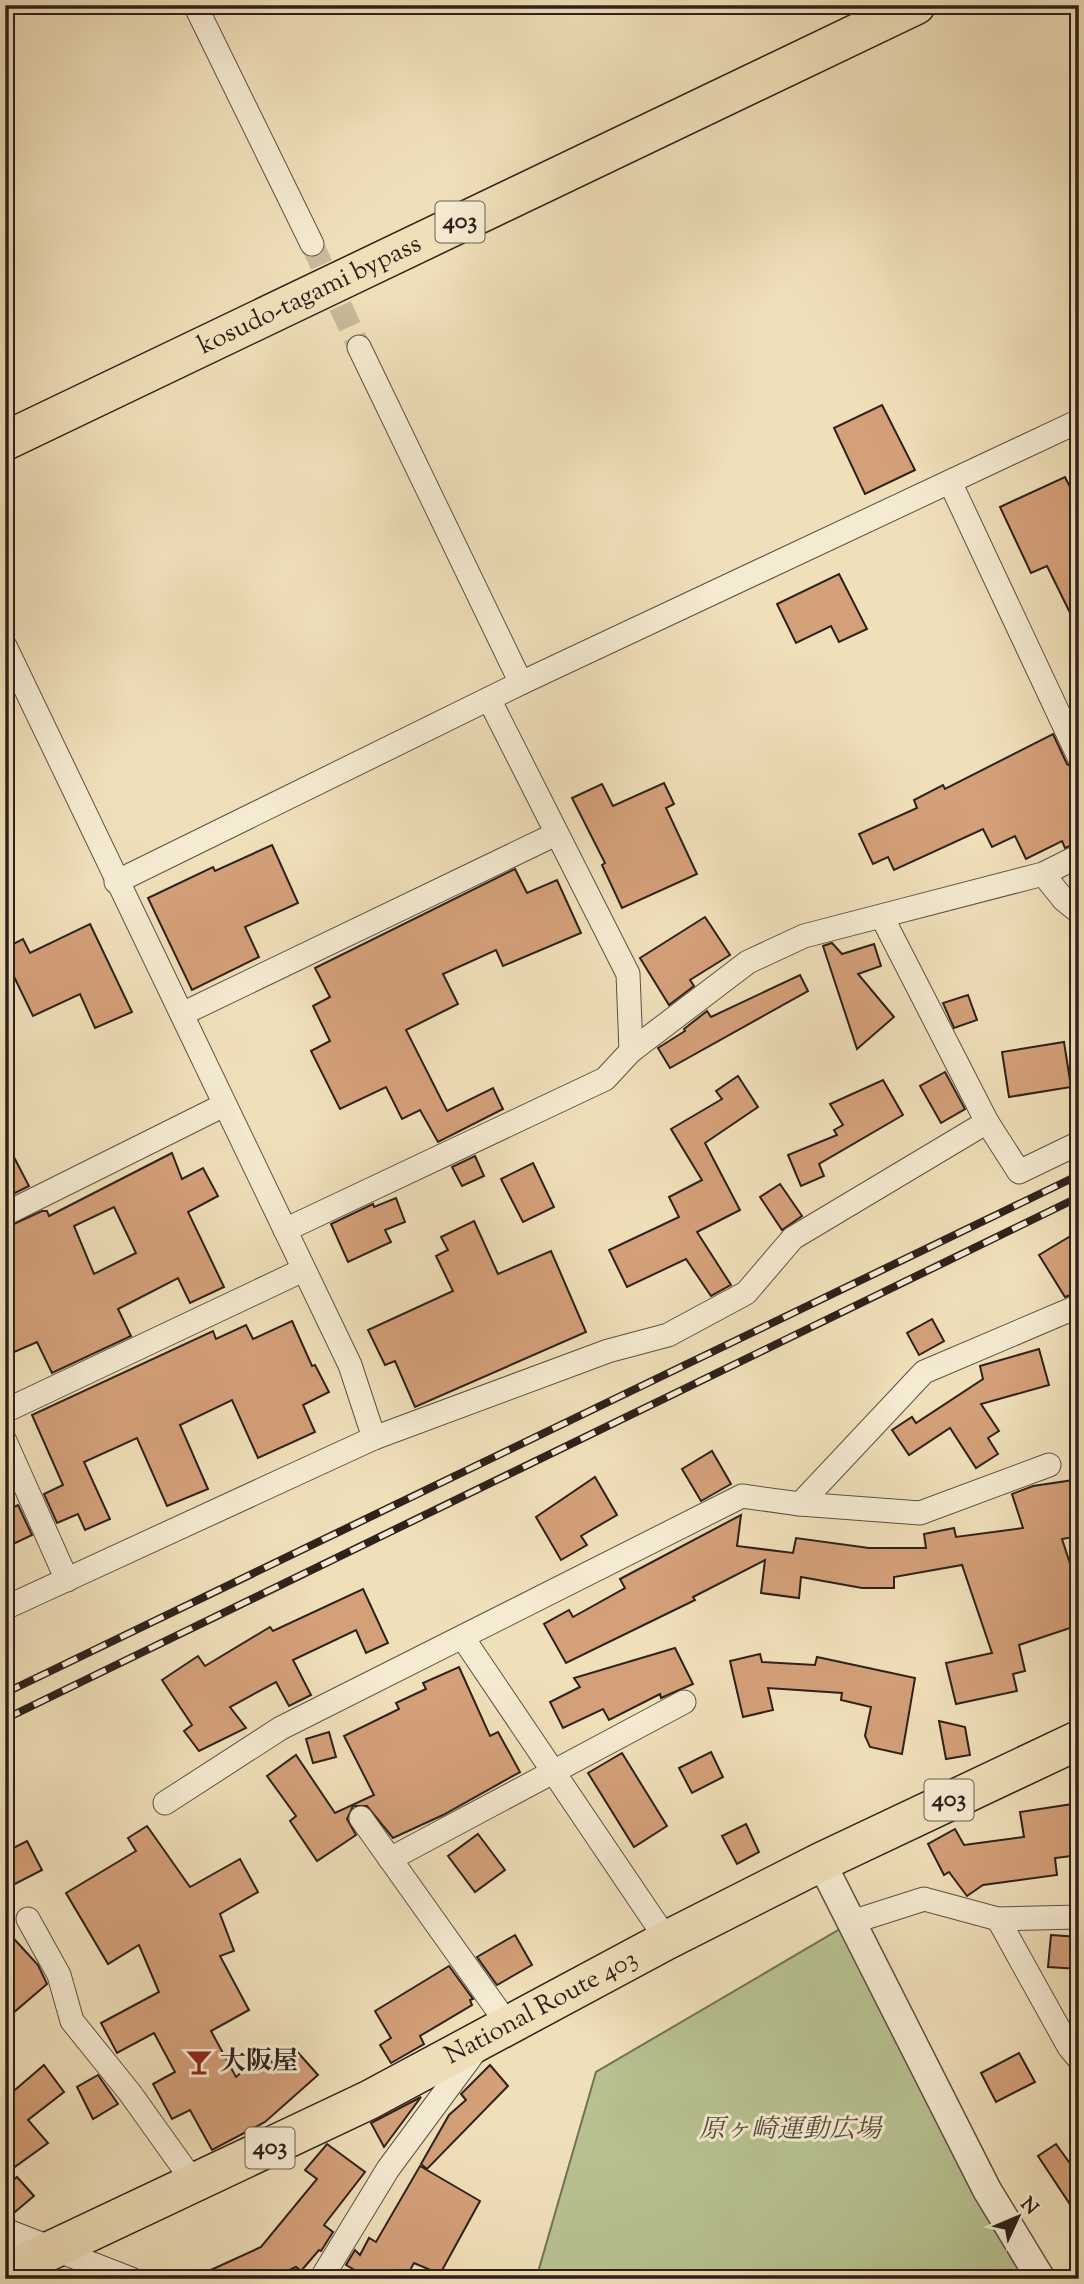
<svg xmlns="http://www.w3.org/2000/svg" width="1084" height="2284" viewBox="0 0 1084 2284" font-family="'Sorts Mill Goudy','Noto Serif JP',serif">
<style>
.green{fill:#b8c291;stroke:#737256;stroke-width:2}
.building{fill:#d4a07a;stroke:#2e211a;stroke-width:2;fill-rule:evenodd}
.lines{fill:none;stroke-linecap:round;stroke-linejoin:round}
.minor-tunnel{stroke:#c9ba9a;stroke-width:23;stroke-dasharray:23 11;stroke-linecap:butt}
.minor-casing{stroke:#5e5142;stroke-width:25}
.tertiary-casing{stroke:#5e5142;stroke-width:31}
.trunk-casing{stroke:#2e211a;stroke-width:41}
.minor{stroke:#f5ebd2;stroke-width:23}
.tertiary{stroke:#f5ebd2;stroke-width:28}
.trunk{stroke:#f0e0ba;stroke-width:38}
.rail-casing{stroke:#2e211a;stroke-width:8}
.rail{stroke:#f5ebd2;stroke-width:5;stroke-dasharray:16;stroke-linecap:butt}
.labels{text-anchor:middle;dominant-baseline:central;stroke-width:6;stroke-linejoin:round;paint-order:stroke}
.shield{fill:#f5ebd2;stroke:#6a5e51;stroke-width:2}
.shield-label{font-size:24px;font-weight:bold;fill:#2e211a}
.street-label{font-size:26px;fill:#2e211a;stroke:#f5ebd2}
.poi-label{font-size:26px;font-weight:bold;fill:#2e211a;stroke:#f5ebd2;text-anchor:start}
.park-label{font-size:26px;font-style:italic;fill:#57513e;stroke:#f5ebd2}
</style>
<rect width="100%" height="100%" fill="#f0e0ba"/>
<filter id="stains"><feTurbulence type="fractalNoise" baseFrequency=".00286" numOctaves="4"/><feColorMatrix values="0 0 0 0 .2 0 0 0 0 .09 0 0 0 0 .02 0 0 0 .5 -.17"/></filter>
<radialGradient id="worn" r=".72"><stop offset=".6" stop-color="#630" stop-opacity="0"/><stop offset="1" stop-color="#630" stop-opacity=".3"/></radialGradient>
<!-- green -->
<polygon class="green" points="852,1922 1041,2279 536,2279 596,2072"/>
<!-- building -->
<g class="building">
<polygon points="882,405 915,470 865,494 834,428"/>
<polygon points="1065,477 1079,505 1079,631 1047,566 1031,573 1000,507"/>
<polygon points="839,574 867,629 839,642 831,626 796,643 777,604"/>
<polygon points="1053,734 1067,764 1079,771 1079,842 1065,848 1062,841 1026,859 1015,836 992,847 983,829 894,870 888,857 873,864 859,834 917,808 914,800 943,785 945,789"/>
<polygon points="664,783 674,804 666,808 697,874 622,908 602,865 605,863 572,798 602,784 613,806"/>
<polygon points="272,845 298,903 245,927 259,957 192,990 148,898 213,867 215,871"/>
<polygon points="515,869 527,893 557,880 581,933 503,966 496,950 443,974 458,1004 406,1030 447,1111 493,1088 503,1109 438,1142 420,1110 402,1119 386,1087 340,1109 311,1051 330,1041 313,1006 330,997 315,968"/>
<polygon points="705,917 730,955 690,980 694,986 669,1005 640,958"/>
<polygon points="90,924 132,1012 95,1028 80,994 33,1016 5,958 5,948 23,939 30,953"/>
<polygon points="832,943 842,954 874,944 881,966 858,974 894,1017 857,1049 823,946"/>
<polygon points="800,975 808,991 670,1068 658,1048 685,1031 684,1029 707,1011 711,1017"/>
<polygon points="968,995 977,1020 954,1028 943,1003"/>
<polygon points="1064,1042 1071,1087 1009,1097 1002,1052"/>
<polygon points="945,1072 965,1109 941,1123 920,1086"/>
<polygon points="738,1076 758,1107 705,1143 740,1210 697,1232 731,1285 711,1296 686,1259 627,1287 609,1250 679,1217 669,1197 702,1180 671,1129 722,1099 716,1091"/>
<polygon points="883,1080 903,1115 819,1164 824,1176 801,1186 788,1155 837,1135 834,1130 843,1125 830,1104"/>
<polygon points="5,1140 29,1186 5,1198"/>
<path d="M172,1153l10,26 21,-11 15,28 -30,16 36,75 -34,16 -12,-25 -60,31 13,27 -79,37 -15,-31 -32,14v-128l37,-17h5l2,5zM114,1207l22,46 -42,21 -20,-48z"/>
<polygon points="475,1156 484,1176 462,1186 452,1167"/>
<polygon points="533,1163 554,1207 523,1222 501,1179"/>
<polygon points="780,1184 802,1216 782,1230 760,1197"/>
<polygon points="396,1198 405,1222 385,1230 391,1242 348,1262 331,1224 373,1204 374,1207"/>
<polygon points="474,1221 498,1274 551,1251 586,1332 415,1407 395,1361 385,1365 368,1330 453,1291 436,1256 448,1250 441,1237"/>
<polygon points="1079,1231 1079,1292 1065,1297 1039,1255"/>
<polygon points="932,1319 944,1341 919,1355 907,1333"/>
<polygon points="292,1321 312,1366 315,1365 329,1392 303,1405 315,1432 258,1458 232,1400 180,1425 208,1489 167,1506 137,1438 84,1462 110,1519 85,1530 78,1514 57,1523 44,1494 63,1485 32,1415 213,1331 216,1339 246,1325 253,1339"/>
<polygon points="1039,1349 1049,1385 981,1404 999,1431 988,1438 998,1454 976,1468 950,1428 909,1455 892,1430 912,1417 916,1423 983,1379 980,1366"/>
<polygon points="712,1451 731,1484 701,1501 682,1469"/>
<polygon points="595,1477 617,1515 581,1536 587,1545 561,1560 536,1517"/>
<polygon points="1074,1480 1079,1536 1062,1539 1079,1591 1079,1625 1019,1645 1025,1671 1013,1674 1017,1691 956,1704 946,1663 992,1653 962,1565 894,1577 894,1588 862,1588 801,1577 799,1598 761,1593 765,1560 693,1597 695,1600 566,1663 544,1624 569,1610 573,1617 625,1588 620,1579 741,1515 737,1546 793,1553 796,1538 869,1548 926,1548 924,1534 954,1528 956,1537 1023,1528 1012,1494 1033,1486"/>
<polygon points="18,1505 32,1535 5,1548 5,1511"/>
<polygon points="363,1589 388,1643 366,1653 356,1630 293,1660 311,1695 289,1706 276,1682 230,1707 246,1728 199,1751 184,1731 192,1725 162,1680 198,1656 205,1666 270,1627 273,1631"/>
<polygon points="675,1648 693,1684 661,1698 660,1694 609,1720 603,1709 563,1728 550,1702 580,1687 574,1678"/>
<polygon points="760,1654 762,1662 815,1665 817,1657 915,1678 902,1754 870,1747 865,1736 871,1707 841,1700 842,1693 768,1688 773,1710 743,1717 730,1661"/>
<polygon points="459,1667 490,1736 498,1732 520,1772 443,1815 393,1838 367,1806 353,1806 347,1819 356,1835 317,1861 290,1821 296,1816 267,1776 296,1755 335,1813 374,1795 344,1736 399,1709 396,1703 426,1689 423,1683"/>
<polygon points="939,1721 965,1727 970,1755 946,1759"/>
<polygon points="329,1732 336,1757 313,1763 306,1739"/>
<polygon points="711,1752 723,1777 692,1793 679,1768"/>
<polygon points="622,1753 667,1826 634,1847 588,1773"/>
<polygon points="1079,1803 1079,1855 1055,1858 1057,1875 983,1885 967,1896 949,1872 944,1875 928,1844 955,1829 964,1845 1024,1837 1020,1812"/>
<polygon points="746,1824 759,1852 737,1864 722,1836"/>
<polygon points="147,1826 190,1887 240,1859 258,1892 220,1914 234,1951 220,1956 249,2010 211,2031 236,2077 263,2053 274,2064 293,2047 318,2075 265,2122 212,2150 190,2110 172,2119 153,2084 175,2072 154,2033 117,2053 101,2023 159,1992 139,1945 108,1964 66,1893 136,1851 128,1838"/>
<polygon points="478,1834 505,1870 475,1892 448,1856"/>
<polygon points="27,1841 42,1870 13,1885 5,1869 5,1852"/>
<polygon points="5,1929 38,1965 47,1984 5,2020"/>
<polygon points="515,1935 532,1965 497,1985 477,1957"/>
<polygon points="1051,1935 1079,1937 1079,1969 1048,1967"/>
<polygon points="449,1966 473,1999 470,2000 472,2005 420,2036 424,2044 391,2063 380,2045 391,2038 375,2011"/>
<polygon points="1019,2053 1035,2082 996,2102 981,2073"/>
<polygon points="44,2065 64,2092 28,2120 48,2143 5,2174 5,2093 8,2096"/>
<polygon points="490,2065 508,2086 427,2169 421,2164 449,2115 466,2100 461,2094"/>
<polygon points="98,2075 118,2104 93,2119 77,2087"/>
<polygon points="421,2097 384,2147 371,2123"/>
<polygon points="327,2144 365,2172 324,2225 333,2232 321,2251 319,2250 301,2271 296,2267 269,2279 191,2279 261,2247 317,2179 305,2170"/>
<polygon points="1056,2144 1079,2176 1079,2218 1038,2156"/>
<polygon points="420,2166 480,2201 440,2274 414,2263 405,2279 370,2279 346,2265 355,2250 360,2255 369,2238 376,2242"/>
<polygon points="17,2177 34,2196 9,2217 5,2216 5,2187"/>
</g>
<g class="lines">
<!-- minor-tunnel -->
<polyline class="minor-tunnel" points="312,244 359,347"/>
<!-- minor casing -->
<g class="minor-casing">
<g id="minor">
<polyline points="195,5 312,244"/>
<polyline points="359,347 521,683"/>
<polyline points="950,482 1079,757"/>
<polyline points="5,646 350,1365 374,1438"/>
<polyline points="489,699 628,974 631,1051"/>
<polyline points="1043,874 1064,900 1079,912"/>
<polyline points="116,882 521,683 1079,421"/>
<polyline points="182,1014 556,834"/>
<polyline points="987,1122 1019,1172 1079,1143"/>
<polyline points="5,1214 224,1105"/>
<polyline points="285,1230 605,1079 631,1051 748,962 804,936 1043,874 1079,856"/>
<polyline points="5,1411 303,1270"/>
<polyline points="5,1441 67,1580"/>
<polyline points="800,1504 920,1513 1049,1465"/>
<polyline points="5,1608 374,1438 608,1351 668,1335 746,1293 793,1238 987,1122 882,917"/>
<polyline points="463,1638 667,1940"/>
<polyline points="165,1803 281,1728 742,1496 800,1504 924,1372 1079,1306"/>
<polyline points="361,1818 509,2026"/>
<polyline points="390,1859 684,1702"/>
<polyline points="28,1919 59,1975 72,2021 130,2093 195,2184"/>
<polyline points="998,1919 1069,2047 1079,2059"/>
<polyline points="852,1922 924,1899 998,1919 1079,1917"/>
<polyline points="5,2230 131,2279"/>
<polyline points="321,2279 388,2169 476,2050"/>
</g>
</g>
<!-- tertiary casing -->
<g class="tertiary-casing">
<polyline id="tertiary" points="821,1862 987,2190 1041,2279"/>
</g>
<!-- trunk casing -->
<g class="trunk-casing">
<g id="trunk">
<path id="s1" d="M5,441l911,-436"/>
<path id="s2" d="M5,2272l364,-172 298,-160 154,-78 258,-122"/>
</g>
</g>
<!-- minor -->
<use href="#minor" class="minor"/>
<!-- tertiary -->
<use href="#tertiary" class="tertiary"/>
<!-- trunk -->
<use href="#trunk" class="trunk"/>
<!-- rail casing -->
<g class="rail-casing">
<g id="rail">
<polyline points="5,1693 1079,1175"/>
<polyline points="5,1719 1079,1197"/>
</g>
</g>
<!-- rail -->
<use href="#rail" class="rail"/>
</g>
<!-- icons -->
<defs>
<g id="bar-bare" transform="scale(2.1)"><path d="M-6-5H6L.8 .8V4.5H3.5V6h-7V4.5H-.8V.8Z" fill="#8f2418" stroke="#f5ebd2" stroke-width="2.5" paint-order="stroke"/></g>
</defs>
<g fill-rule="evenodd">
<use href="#bar-bare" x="199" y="2062"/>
</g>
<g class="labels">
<!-- shield labels -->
<g class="shield">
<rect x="435.5" y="201.5" width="49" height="41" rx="5"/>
<rect x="924.5" y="1779.5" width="49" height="41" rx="5"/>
<rect x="245.5" y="2127.5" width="49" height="41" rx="5"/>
</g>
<g class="shield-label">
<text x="460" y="222">403</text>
<text x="949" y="1800">403</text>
<text x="270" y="2148">403</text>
</g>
<!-- street labels -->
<g class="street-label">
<text stroke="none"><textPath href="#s1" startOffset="338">kosudo-tagami bypass</textPath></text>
<text stroke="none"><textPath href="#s2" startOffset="598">National Route 403</textPath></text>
</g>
<!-- poi labels -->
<g class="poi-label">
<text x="220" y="2062">大阪屋</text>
</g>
<!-- park labels -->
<g class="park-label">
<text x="790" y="2130">原ヶ崎運動広場</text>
</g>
</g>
<!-- margin -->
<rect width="1084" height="2284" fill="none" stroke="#f0e0ba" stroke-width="28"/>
<rect x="7" y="7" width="1070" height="2270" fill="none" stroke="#2e211a" stroke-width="3.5"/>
<rect x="14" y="14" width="1056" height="2256" fill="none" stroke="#2e211a" stroke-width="2"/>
<!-- north arrow -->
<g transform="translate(1018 2217) rotate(46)" stroke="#f5ebd2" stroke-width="5" paint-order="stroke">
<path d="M0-5L12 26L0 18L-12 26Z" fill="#2e211a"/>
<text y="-10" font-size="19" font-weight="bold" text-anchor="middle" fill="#2e211a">N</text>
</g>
<rect width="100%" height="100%" filter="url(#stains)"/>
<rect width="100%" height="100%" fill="url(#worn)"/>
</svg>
